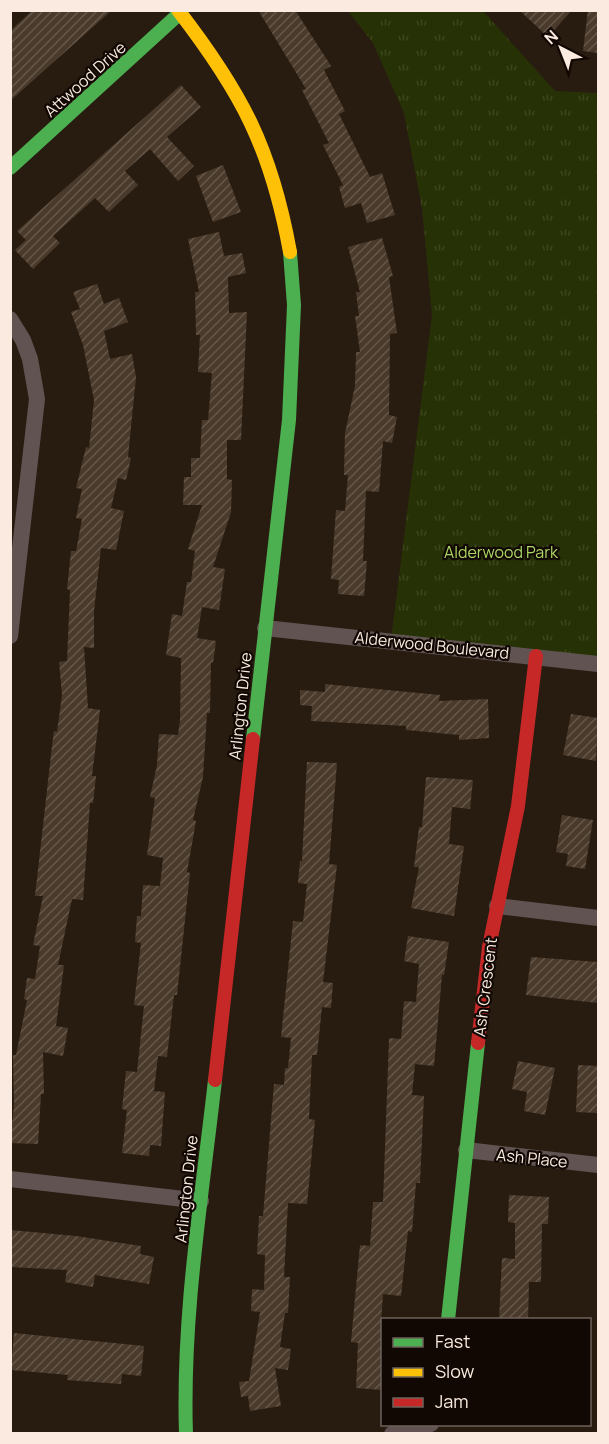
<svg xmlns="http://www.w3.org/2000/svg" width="609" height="1444" viewBox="0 0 609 1444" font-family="Manrope,sans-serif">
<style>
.park{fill:url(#park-tufts)}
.building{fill:url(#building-hatch)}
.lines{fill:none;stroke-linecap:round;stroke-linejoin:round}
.street{stroke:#615352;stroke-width:16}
.fast{stroke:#4caf50;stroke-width:14}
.slow{stroke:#ffc107;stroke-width:14}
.jam{stroke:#c62828;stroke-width:14}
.labels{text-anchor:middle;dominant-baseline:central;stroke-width:4.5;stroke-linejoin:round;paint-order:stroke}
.street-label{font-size:16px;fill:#faeadf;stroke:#110803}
.park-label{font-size:16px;fill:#acd664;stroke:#110803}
</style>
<defs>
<pattern id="park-tufts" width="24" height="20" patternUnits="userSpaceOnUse" patternTransform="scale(1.5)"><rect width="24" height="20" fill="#263205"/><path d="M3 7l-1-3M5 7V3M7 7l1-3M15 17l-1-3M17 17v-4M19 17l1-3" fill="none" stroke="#3c461d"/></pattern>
<pattern id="building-hatch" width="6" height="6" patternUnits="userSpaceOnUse" patternTransform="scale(1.5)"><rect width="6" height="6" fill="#4a3a2b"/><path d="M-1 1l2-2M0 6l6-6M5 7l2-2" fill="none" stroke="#655749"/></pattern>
</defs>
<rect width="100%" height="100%" fill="#281c11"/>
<!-- park -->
<polygon class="park" points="348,11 483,11 555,91 598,93 598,664 391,640 432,315 422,208 404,113 373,43"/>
<!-- building -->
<g class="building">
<polygon points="33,10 112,10 10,101 10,31"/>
<polygon points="258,10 295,10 331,66 324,70 345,111 339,114 370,177 382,173 395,215 367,223 361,203 345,208 339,187 343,185 323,145 329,143 302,90 306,89"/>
<polygon points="519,10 572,10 548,37"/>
<polygon points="588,10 598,10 598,53 583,51"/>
<polygon points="181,85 201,107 167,137 194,166 178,181 150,149 125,171 138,185 109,212 95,198 53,236 60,243 33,269 15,250 26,240 17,231"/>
<polygon points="223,165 241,212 213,222 196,176"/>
<polygon points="219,232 224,256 242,253 246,273 228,277 229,313 247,312 241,440 227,440 227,479 232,480 231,512 213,567 225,569 219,610 202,607 197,638 216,641 213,663 211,662 210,713 207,713 203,777 193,820 196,821 187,872 190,873 177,995 174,995 167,1057 158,1056 154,1091 165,1092 161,1146 150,1145 149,1156 122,1153 127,1110 122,1109 126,1071 137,1072 144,1006 134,1005 141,943 135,942 137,916 141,916 143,885 160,886 163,858 147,855 155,798 150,797 157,765 159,734 178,735 180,720 181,658 166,655 172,614 182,616 187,582 191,582 195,551 188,549 202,505 183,505 184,477 191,477 191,458 200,458 202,420 208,420 212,373 198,372 200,335 196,335 195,292 199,292 188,239"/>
<polygon points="382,238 393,276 389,277 397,333 390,334 389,415 397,417 392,443 383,441 379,492 366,491 363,561 367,561 364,596 338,594 339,580 331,579 336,510 345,511 348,475 344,475 345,433 355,386 356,352 360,352 355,316 359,316 356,292 360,292 348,247"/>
<polygon points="97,284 104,304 119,298 128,322 104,331 110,359 132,354 136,377 128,457 131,458 126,480 118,478 111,508 124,511 116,550 101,548 94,611 94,648 84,647 88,708 100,710 92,776 96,776 93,803 90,803 83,900 72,899 58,965 64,965 56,1026 68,1028 63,1056 43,1052 44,1094 41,1094 38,1144 10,1143 14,1105 13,1055 16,1055 27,1000 24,999 27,978 35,979 40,946 33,945 43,896 35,896 52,746 54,731 57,732 62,695 59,662 67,661 70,590 67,589 71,551 76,551 82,519 76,518 82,489 76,488 86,447 89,448 94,400 83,345 71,312 80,309 73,292"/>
<polygon points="325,684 440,695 439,701 488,699 489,738 459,740 459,735 406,730 406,726 311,721 312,706 300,705 300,690 325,692"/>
<polygon points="571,714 598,718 596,761 563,755"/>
<polygon points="307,762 337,763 329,864 337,865 323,982 333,983 331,1008 322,1007 317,1055 312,1055 309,1119 315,1120 307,1204 288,1203 284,1277 290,1277 288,1313 285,1313 280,1347 291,1349 288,1370 275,1368 281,1406 250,1411 248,1396 241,1397 239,1382 249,1381 260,1312 251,1311 252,1289 264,1290 265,1255 257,1254 259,1216 263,1216 274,1084 284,1085 285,1068 288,1068 291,1038 281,1037 293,921 303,922 307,884 298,883 300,861 302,861"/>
<polygon points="426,777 473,780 470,809 452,807 449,844 464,846 454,916 411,908 419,867 414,867 419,827 422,827"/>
<polygon points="562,815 593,820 585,869 566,866 568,854 556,852"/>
<polygon points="408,936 449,942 444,975 442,975 434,1066 415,1064 412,1095 424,1096 420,1183 416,1183 412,1232 408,1231 401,1296 383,1294 381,1323 382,1390 356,1388 358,1343 351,1342 356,1287 360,1245 370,1246 373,1202 383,1202 389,1038 401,1039 404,1001 416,1002 419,964 404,961"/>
<polygon points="531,957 598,962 598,1003 526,995"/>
<polygon points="518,1061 555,1068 545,1115 524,1111 527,1092 512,1089"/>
<polygon points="578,1065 598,1066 598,1113 576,1112"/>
<polygon points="509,1195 549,1197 548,1224 542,1224 541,1282 529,1282 528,1320 499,1320 502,1258 515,1259 515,1223 508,1222"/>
<polygon points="10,1230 76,1236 141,1246 140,1254 154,1257 149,1284 95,1275 93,1287 65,1282 67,1270 10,1267"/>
<polygon points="14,1333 144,1346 141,1376 122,1374 121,1384 67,1380 68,1375 11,1370"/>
</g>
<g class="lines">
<!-- street -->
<g class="street">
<polyline points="10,319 23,340 30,359 37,399 10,636"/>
<polyline points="265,628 598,664"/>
<polyline points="497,906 598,918"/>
<polyline points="466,1150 598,1165"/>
<polyline points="10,1179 201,1201"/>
<polyline points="392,1434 431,1424"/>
</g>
<!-- fast -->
<g class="fast">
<polyline points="10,168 180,13"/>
<polyline points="253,739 289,420 294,305 290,252"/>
<polyline points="448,1320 478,1043"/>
<path d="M186,1434c-4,-118 16,-237 29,-354"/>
</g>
<!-- slow -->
<path class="slow" d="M178,10c64,83 93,138 112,242"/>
<!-- jam -->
<g class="jam">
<polyline points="478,1043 489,947 518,806 536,656"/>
<polyline points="215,1080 253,739"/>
</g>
</g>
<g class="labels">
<!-- street labels -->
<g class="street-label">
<text transform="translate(85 79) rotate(-42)">Attwood Drive</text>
<text transform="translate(432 645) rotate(6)">Alderwood Boulevard</text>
<text transform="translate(240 706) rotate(-84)">Arlington Drive</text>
<text transform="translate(485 987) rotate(-83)">Ash Crescent</text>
<text transform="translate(532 1158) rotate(6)">Ash Place</text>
<text transform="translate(186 1189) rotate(-84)">Arlington Drive</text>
</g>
<!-- park labels -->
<g class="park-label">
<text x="501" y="552">Alderwood Park</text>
</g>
</g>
<!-- border -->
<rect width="609" height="1444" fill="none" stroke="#faeadf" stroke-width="24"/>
<!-- legend -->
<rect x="381" y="1318" width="210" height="108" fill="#110803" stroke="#6e625b" stroke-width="1.5"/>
<rect x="393" y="1338" width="30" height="9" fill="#4caf50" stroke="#6e625b" stroke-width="1.5"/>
<text x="435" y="1348" font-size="18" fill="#faeadf">Fast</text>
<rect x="393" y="1368" width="30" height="9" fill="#ffc107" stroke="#6e625b" stroke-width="1.5"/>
<text x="435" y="1378" font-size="18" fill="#faeadf">Slow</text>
<rect x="393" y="1398" width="30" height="9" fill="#c62828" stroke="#6e625b" stroke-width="1.5"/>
<text x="435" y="1408" font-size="18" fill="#faeadf">Jam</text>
<!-- north arrow -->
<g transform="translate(561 48) rotate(318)" stroke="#110803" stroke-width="4.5" paint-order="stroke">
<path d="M0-4.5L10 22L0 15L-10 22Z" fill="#faeadf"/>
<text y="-9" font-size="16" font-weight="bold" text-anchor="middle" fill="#faeadf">N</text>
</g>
</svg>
